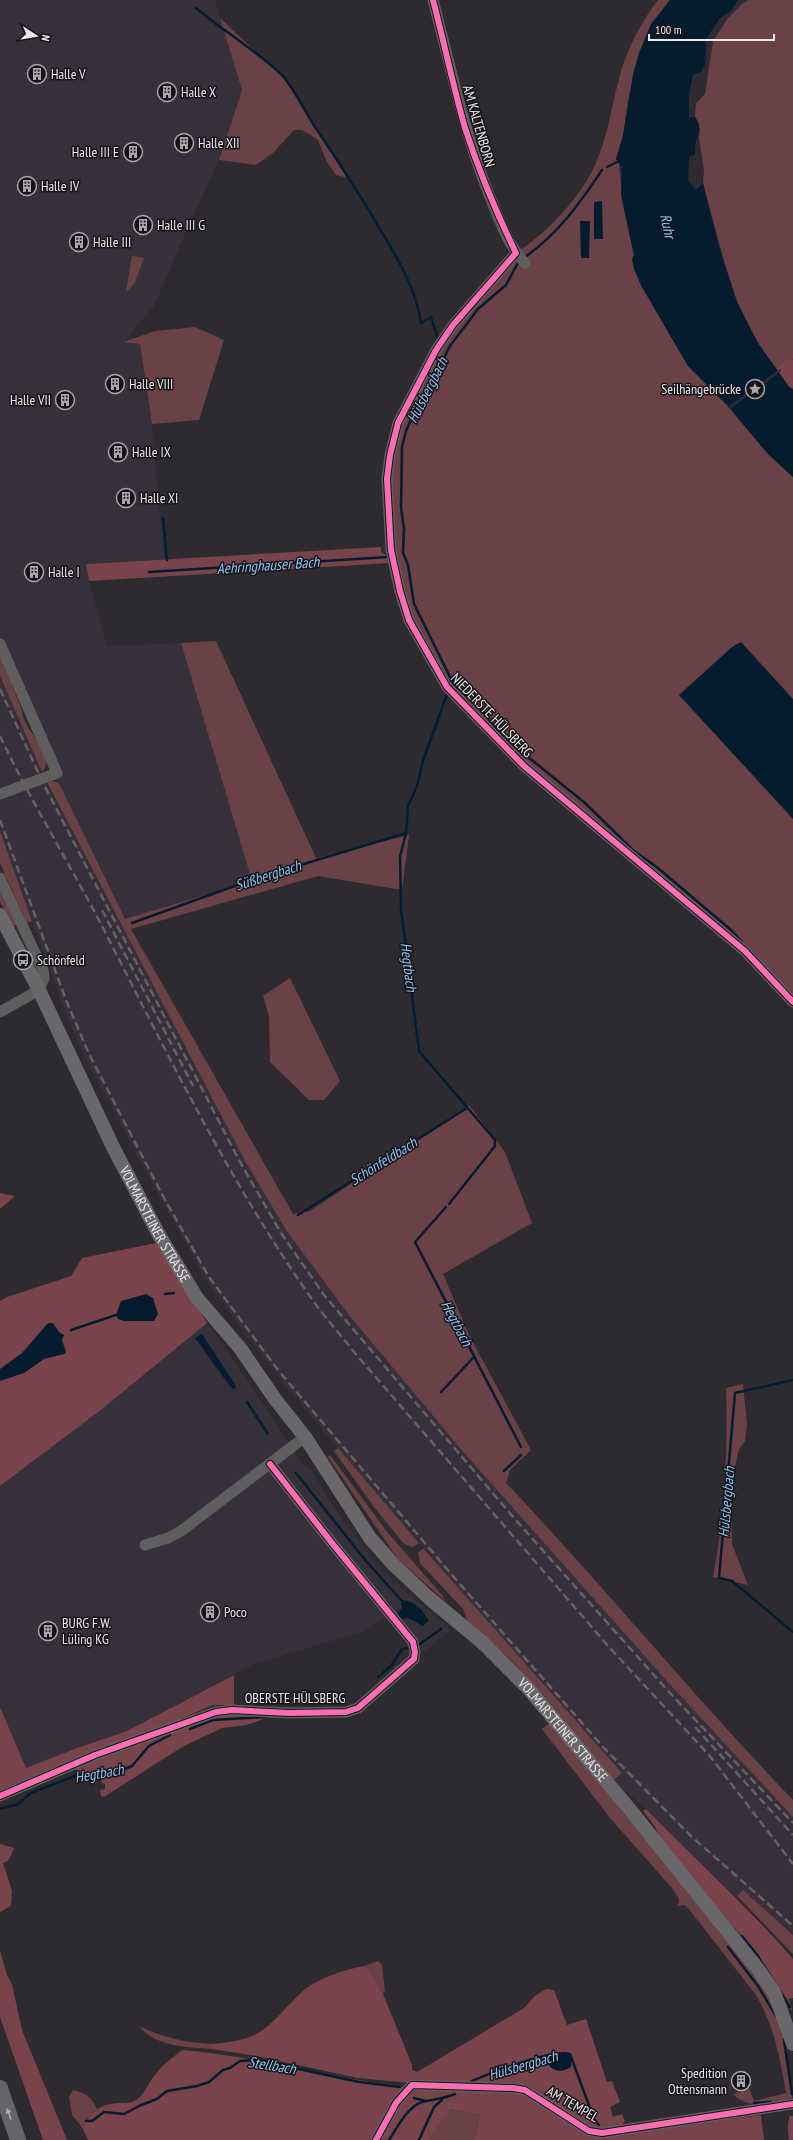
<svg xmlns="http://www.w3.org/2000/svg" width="793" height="2140" viewBox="0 0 793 2140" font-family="'PT Sans Narrow',sans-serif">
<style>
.built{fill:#36303a}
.green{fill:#694146}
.forest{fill:#79434c}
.water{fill:#051c2f}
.pier{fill:#2d2b2f}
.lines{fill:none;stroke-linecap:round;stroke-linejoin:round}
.stream{stroke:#051c2f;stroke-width:2.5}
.minor{stroke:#5f5e5f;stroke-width:11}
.major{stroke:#696769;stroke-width:14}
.highway{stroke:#656466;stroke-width:16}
.rail{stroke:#646265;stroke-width:2.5;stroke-dasharray:8 4;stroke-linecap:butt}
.cycleway-casing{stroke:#151316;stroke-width:8}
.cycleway{stroke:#f96db3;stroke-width:6}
.oneway{fill:#aeadb0}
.labels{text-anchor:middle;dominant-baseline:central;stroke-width:3;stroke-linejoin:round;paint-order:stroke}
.poi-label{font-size:14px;fill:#eae8ec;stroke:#151316;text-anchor:start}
.street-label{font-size:14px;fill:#eae8ec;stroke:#151316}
.water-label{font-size:15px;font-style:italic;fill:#8ac5f5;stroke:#151316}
</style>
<rect width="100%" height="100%" fill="#2d2b2f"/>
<!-- built -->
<g class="built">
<polygon points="0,0 215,0 242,90 219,160 192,218 154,306 123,342 140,344 152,425 164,559 86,564 89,581 107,646 181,643 252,881 125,920 59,783 0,648"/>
<polygon points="0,676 42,772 0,788"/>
<polygon points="47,782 244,1159 286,1230 348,1314 465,1454 674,1689 793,1817 793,1935 742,1890 737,1896 719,1884 646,1809 614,1780 622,1773 528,1668 338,1448 275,1373 206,1280 161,1199 84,1056 68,1019 0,831 0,799"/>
<polygon points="207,1323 229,1353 300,1461 312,1471 340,1516 373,1559 391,1579 449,1628 448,1632 425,1651 422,1651 419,1641 393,1611 365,1631 254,1664 127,1731 77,1748 26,1769 0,1707 0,1486 102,1409"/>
</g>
<!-- green -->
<g class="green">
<path d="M658,0h12l-6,8 -35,87 -6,41 -7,23 3,5 4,41 11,50v14l8,18 46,79 39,39 41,49 25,23v519l-224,-195 -116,-108 -44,-73 -22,-111 11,-86 38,-73 75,-93 7,6 2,-2 -4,-8c33,-21 70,-61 83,-98 13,-33 15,-70 29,-103 7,-18 18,-36 30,-52z"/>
<path d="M749,0h44v360l-5,-2 -12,10c-29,-35 -44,-75 -55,-118 -5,-22 -13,-45 -18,-67l1,-12 -5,-33 1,-9 -5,-12 1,-14 9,-9 8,-53 15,-23 14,-14z"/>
<polygon points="220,18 284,79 349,178 336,175 327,162 318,140 302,130 294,130 274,152 256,165 219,160 242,90"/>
<polygon points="132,256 144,258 135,283 126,292"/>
<polygon points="195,327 224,340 199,420 152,424 140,344 123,342 155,331"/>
<path d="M216,641l100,217 93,-23 -7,55 -84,-14 -187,53 162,285 17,-3 159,-106 36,47 27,71 -89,51 26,61 62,115 -21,20 -4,13c98,103 188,214 287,317v17l-119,-128 -209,-235 -117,-140 -62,-84 -42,-71 -197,-377 6,-1 6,2 66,136 127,-38 -71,-238z"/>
<path d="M0,655l22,55c-1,20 37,44 20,62l-42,-96z"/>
<polygon points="0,831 32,921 27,923 0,863"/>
<polygon points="0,890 16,924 13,927 0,902"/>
<polygon points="290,978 340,1081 324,1100 309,1100 270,1062 269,1016 263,996"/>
<path d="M743,1384l4,41 -2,16 -6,8 -4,18 -4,4 -1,16 2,57 16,41 -35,-8c12,-63 15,-126 13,-189z"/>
<polygon points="338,1448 419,1543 413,1547 404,1544 374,1507 334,1451"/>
<polygon points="330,1455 388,1533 442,1595 445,1601 398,1559 328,1457"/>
<polygon points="423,1548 622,1773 614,1780 541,1692 507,1656 468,1623 463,1609 420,1563 418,1553"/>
<path d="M550,1723l199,243c7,11 18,23 23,36 9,18 21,79 20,97 -20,3 -44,12 -59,-5l16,-6 5,13 32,-8c-6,-35 -12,-67 -30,-98l-68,-87 -3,-3 -7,1 1,-7 -7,-11 -62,-70 -68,-89z"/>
<polygon points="743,1890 793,1935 793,1954 737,1896"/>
<path d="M741,1934c10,11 52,64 51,76l-4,-3 -48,-70z"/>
<polygon points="378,1961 382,1965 385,1991 383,1994 368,1968 364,1966"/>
<path d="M139,2026c24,12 46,16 73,18v5c-26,-2 -56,-2 -73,-23z"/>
<path d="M73,2090c13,3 19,7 24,19l-11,10 -4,8 -10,-12 -3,-18z"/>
<polygon points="449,2109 480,2115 474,2140 429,2140"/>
</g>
<!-- forest -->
<g class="forest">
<polygon points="788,358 793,360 793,389 789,387 776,368"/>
<polygon points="381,547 381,552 388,556 390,563 89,581 86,564"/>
<polygon points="0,1193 15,1196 0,1209"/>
<polygon points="156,1243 207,1323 102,1409 0,1486 0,1301 7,1297 71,1276 82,1258"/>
<polygon points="234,1675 234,1705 213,1705 159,1728 85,1754 0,1790 0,1707 26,1768 77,1748 127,1731"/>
<polygon points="219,1714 265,1715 266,1718 247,1725 222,1728 182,1747 104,1797 101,1796 100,1790 105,1789 105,1784 102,1783 101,1779 80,1779 75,1768"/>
<path d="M646,1809c49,50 101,97 147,150v39l-5,1 -30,-45 -35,-39 -64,-80 -3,-7 -13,-17z"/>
<polygon points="0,1844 14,1848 9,1860 3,1863 12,1891 11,1906 0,1912"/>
<polygon points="0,1951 7,1975 12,1984 22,2030 67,2140 43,2140 0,2017"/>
<path d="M364,1966l4,2 15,26 29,71v5l5,2 107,-64 11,-12 11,-7 8,1 13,35 19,-6 21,63 5,-1 8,21 -10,5 3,10 9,-3 3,7 -6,7 -22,2 -58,-35 -181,-17 -102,-22 -44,-7v-5c54,-4 55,-19 90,-52 14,-13 44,-23 62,-26z"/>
<path d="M182,2050c75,6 146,28 219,36l3,2 -30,52h-286l-6,-13c8,-15 19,-23 36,-24 5,0 12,0 16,-2 11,-5 13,-17 21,-26 7,-10 17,-17 27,-25z"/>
<polygon points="414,2090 523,2092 584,2129 648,2129 761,2115 764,2140 474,2140 480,2115 450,2109 429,2140 377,2140 388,2119"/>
<path d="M790,2116h3v24h-4c-1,-8 -2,-17 1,-24z"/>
</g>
<!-- water -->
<g class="water">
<path d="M670,0h68l-7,11 -11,7 -14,21 -1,26 -4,7 -8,3 -4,19v24l6,-1c7,9 4,16 1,25 -2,3 0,8 -1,12l-6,3 -1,24 8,9 7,-7 14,57 20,62 21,41 31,44 4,2v88l-25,-23 -41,-49 -39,-39 -46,-79 -8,-18 -2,-10 2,-4 -13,-60 1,-28 -6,-8 7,-23 10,-62 6,-21 12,-29z"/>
<polygon points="602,201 603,239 594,239 594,202"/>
<polygon points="580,221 590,221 589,258 581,258"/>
<polygon points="741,642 793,699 793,819 679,695 732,647"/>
<polygon points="146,1294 153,1298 158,1314 154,1321 124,1321 118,1319 116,1315 121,1301"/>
<polygon points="48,1323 53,1323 59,1332 64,1335 62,1340 66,1352 64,1354 44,1359 24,1373 0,1381 0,1369 22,1353"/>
<polygon points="202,1334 235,1384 236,1388 232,1389 195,1338"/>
<path d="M401,1600c13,0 22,10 28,21l-6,5 -15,-8 -6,2 -4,-7 4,-5z"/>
<path d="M559,2053h7l6,4 -1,10c-9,6 -18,5 -24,-4v-4l4,-4z"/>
</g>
<!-- pier -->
<polygon class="pier" points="780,369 781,371 730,409 728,407"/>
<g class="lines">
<!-- stream -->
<g class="stream">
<path d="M196,8c27,23 60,42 86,67 10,10 23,36 31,49 23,34 46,69 67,105 18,30 36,60 41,94l10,-6 7,22"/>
<polyline points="607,167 619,161"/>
<path d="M525,257c33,-23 55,-54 77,-87"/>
<polyline points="519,261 506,285 478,309 450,346 431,383 420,400 406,431 402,447 401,508 404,529 403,553 408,565 414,604 453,683 484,713 502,736 585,803 634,851 658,868 731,930 742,942"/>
<polyline points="163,518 167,560"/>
<polyline points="149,572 388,557"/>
<polyline points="447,694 423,761 417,786 408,806 406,833 400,857 401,909 419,1051 495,1140 495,1146 449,1204"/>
<polyline points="132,923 254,879 406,833"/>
<polyline points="446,1207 415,1242 521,1447"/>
<polyline points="298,1215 467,1108"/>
<polyline points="165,1294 174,1293"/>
<polyline points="71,1330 116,1315"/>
<polyline points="793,1380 735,1393 719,1578 732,1581 793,1632"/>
<polyline points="441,1392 474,1357"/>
<polyline points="247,1402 268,1434"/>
<polyline points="504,1471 521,1455"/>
<polyline points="296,1473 366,1561 401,1600"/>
<polyline points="417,1646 441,1629"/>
<polyline points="378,1677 391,1666 402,1649 410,1648"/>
<polyline points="190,1729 213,1720 266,1717"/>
<polyline points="0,1809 18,1804 31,1793 77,1775 117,1772 132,1766 149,1746 170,1735"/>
<polyline points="742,1936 757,1955 790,2007"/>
<polyline points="728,1947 758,1986 776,2016"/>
<polyline points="784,2040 792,2094"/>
<path d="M472,2081c18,-8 80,-32 98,-27l24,65 5,6"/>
<polyline points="414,2098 426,2101"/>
<polyline points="754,2103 771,2102"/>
<polyline points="86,2121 92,2121 104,2112 124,2114 141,2105 157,2099 167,2091 197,2086 209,2082 223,2070 230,2068 240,2061 257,2060 359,2082 400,2087"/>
<path d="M389,2140c8,-12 18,-33 33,-38 11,-3 22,-3 33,-8"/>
<polyline points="419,2140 434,2107 442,2100"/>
</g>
<!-- minor -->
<g class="minor">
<path d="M433,0c18,68 32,137 59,202 9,22 17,44 33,61"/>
<polyline points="516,253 453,325 436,350 398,423 390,455 387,479 391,550 400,591 409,620 447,687 524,766 745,951 793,1002"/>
<polyline points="0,644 57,773 0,794"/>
<polyline points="0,878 43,970 44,978 39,990 0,1012"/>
<polyline points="145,1545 168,1538 181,1531 305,1437"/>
<polyline points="0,1796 95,1755 216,1712 232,1710 289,1713 346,1712 358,1708 414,1659 415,1652 413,1642 332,1543 270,1464"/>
<polyline points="376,2140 396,2103 412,2085 513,2088 525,2090 589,2131 602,2133 793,2104"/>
</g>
<!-- major -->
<path class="major" id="s1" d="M0,915l39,75 74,157 46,88 38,63 43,50 35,51 30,38 65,101 24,27 35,33 54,45 45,45 99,118 131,163 16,23 19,52"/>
<!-- highway -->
<polyline class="highway" points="0,2088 18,2140"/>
<!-- rail -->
<g class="rail">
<polyline points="0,689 43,783 240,1162 281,1233 324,1295 514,1518 669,1692 793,1823"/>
<path d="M0,736c31,66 70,128 103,192 65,127 128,257 211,374 12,17 27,33 40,50l255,295 100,108 84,109"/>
<polyline points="0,820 66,1000 89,1054 164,1198 209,1277 278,1370 452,1575 604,1748 691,1836 793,1926"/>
<polyline points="102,910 193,1086"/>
<polyline points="695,1727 793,1835"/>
</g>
<!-- cycleway casing -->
<g class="cycleway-casing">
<g id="cycleway">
<path d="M433,0c11,42 20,86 32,128 14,43 31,84 51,125l-63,72 -17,25 -38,73 -8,32 -3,24 4,71 9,41 9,29 38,67 77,79 221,185 48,51"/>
<polyline points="0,1796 95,1755 216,1712 232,1710 289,1713 346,1712 358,1708 414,1659 415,1652 413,1642 332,1543 270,1464"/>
<polyline points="376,2140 396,2103 412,2085 513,2088 525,2090 589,2131 602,2133 793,2104"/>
</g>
</g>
<!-- cycleway -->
<use href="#cycleway" class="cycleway"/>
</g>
<!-- one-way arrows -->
<defs><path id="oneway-solid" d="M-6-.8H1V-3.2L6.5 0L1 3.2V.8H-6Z"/></defs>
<use class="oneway" href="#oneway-solid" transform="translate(9 2114) rotate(-110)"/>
<!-- icons -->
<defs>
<g id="building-ring" transform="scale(1)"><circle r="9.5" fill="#151316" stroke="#a8a6aa" stroke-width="1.5"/><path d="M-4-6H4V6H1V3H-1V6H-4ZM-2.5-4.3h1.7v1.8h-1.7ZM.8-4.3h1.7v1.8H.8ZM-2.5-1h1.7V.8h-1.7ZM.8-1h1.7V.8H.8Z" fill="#a8a6aa"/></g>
<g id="sight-ring" transform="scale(1)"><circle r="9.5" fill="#151316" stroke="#a8a6aa" stroke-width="1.5"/><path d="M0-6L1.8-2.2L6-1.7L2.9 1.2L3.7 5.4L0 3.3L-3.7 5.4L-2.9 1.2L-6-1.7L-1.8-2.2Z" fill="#a8a6aa"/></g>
<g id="bus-ring" transform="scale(1)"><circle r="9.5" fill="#151316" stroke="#a8a6aa" stroke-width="1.5"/><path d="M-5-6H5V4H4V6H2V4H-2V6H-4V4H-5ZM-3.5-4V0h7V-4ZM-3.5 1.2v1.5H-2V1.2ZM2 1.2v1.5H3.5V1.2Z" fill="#a8a6aa"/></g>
</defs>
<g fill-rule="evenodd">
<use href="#building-ring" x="37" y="74"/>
<use href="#building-ring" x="167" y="92"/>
<use href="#building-ring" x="184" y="143"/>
<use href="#building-ring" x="133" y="152"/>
<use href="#building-ring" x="27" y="186"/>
<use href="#building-ring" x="143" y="225"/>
<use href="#building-ring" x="79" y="242"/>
<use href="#building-ring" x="115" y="384"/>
<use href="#sight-ring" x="755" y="389"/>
<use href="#building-ring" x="65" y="400"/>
<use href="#building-ring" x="118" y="452"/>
<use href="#building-ring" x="126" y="498"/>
<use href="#building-ring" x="34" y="572"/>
<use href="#bus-ring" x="23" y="960"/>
<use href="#building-ring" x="210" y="1612"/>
<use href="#building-ring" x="48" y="1631"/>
<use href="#building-ring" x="741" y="2081"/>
</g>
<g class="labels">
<!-- poi labels -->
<g class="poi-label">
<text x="51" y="74">Halle V</text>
<text x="181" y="92">Halle X</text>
<text x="198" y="143">Halle XII</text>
<text x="119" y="152" text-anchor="end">Halle III E</text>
<text x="41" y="186">Halle IV</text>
<text x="157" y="225">Halle III G</text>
<text x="93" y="242">Halle III</text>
<text x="129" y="384">Halle VIII</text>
<text x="741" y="389" text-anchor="end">Seilhängebrücke</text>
<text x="51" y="400" text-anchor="end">Halle VII</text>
<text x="132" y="452">Halle IX</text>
<text x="140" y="498">Halle XI</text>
<text x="48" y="572">Halle I</text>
<text x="37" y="960">Schönfeld</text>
<text x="224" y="1612">Poco</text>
<text x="62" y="1623">BURG F.W.<tspan x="62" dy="16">Lüling KG</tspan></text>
<text x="727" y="2073" text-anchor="end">Spedition<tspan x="727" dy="16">Ottensmann</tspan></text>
</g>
<!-- street labels -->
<g class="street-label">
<text transform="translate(479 126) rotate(74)">AM KALTENBORN</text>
<text transform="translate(492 715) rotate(46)">NIEDERSTE HÜLSBERG</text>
<text stroke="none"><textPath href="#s1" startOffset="346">VOLMARSTEINER STRASSE</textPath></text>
<text x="295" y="1698">OBERSTE HÜLSBERG</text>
<text stroke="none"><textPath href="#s1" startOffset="1000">VOLMARSTEINER STRASSE</textPath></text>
<text transform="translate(573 2104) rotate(30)">AM TEMPEL</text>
</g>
<!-- water labels -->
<g class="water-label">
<text transform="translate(668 226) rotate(77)">Ruhr</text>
<text transform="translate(427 390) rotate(-63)">Hülsbergbach</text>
<text transform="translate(268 565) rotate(-4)">Aehringhauser Bach</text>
<text transform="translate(268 875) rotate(-18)">Süßbergbach</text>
<text transform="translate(409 967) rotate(83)">Hegtbach</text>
<text transform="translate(383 1161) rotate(-32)">Schönfeldbach</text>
<text transform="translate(457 1323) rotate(62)">Hegtbach</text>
<text transform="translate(726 1502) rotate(-85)">Hülsbergbach</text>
<text transform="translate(99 1773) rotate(-10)">Hegtbach</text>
<text transform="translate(272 2065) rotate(9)">Stellbach</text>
<text transform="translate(523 2065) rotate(-16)">Hülsbergbach</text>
</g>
</g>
<!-- north arrow -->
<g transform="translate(36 36) rotate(102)" stroke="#151316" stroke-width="3" paint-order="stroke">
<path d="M0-3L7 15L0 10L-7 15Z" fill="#eae8ec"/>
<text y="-6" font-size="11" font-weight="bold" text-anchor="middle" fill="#eae8ec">N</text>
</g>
<!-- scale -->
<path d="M649 34v6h125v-6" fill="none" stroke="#eae8ec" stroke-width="2"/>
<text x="655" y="34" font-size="12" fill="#eae8ec" stroke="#151316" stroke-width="3" paint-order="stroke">100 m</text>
</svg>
